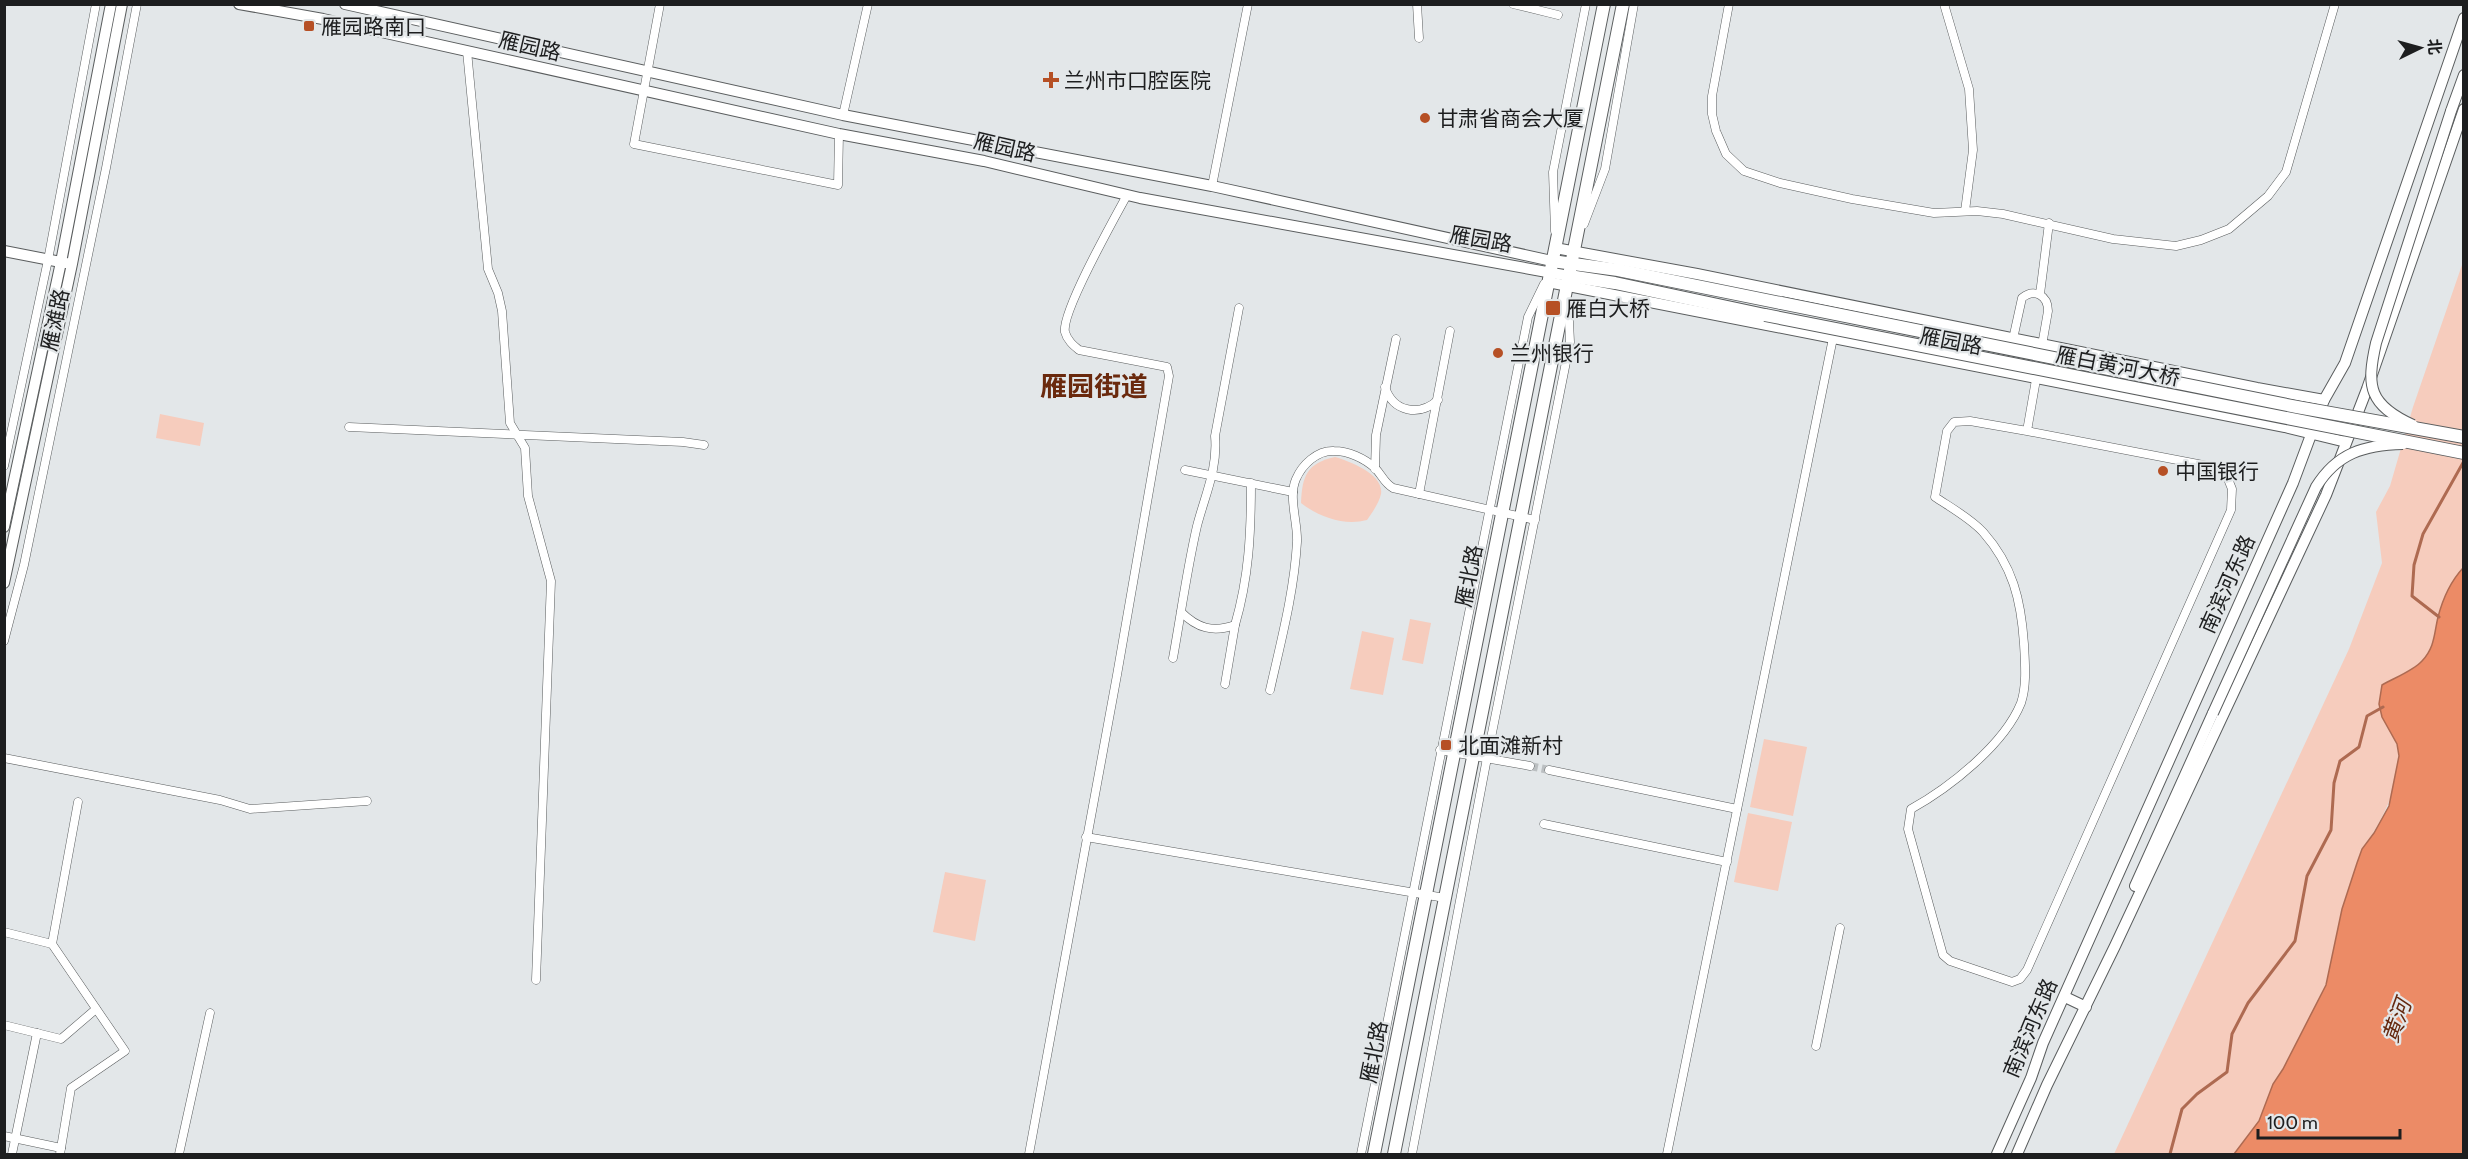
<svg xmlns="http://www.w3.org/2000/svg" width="2468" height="1159" viewBox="0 0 2468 1159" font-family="Cabin,'Noto Sans SC',sans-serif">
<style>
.green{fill:#f6ccbd}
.water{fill:#ec8b66;stroke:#ae6a51;stroke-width:1.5}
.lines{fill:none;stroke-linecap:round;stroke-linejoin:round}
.stream{stroke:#ae6a51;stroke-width:3}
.street-tunnel{stroke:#bbbfc1;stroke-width:8;stroke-dasharray:8 4;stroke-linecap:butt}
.street-casing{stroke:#5a5d5e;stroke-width:9}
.secondary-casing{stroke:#5a5d5e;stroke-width:12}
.primary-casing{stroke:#5a5d5e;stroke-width:14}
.street{stroke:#fff;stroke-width:8}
.secondary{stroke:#fff;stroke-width:10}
.primary{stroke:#fff;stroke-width:12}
.secondary-bridge-casing{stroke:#5a5d5e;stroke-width:12;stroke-linecap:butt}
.primary-bridge-casing{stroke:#5a5d5e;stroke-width:14;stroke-linecap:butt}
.secondary-bridge{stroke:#fff;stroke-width:10}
.primary-bridge{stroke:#fff;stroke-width:12}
.poi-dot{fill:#b65025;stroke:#e3e7e9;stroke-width:2}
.labels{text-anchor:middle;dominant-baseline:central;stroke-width:4.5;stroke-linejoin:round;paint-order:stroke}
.poi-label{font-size:21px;fill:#1d1e1f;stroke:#e3e7e9;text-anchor:start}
.street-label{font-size:21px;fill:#1d1e1f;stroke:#e3e7e9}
.water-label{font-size:22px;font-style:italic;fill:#65280e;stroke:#e3e7e9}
.district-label{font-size:27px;font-weight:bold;fill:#6a290d;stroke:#e3e7e9}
</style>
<rect width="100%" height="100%" fill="#e3e7e9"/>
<!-- green -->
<g class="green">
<path d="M2463,262v306c-13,14 -20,30 -25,49 -4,17 -3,31 -16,44 -9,10 -28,17 -40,24 0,9 -2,23 1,32 3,10 11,18 14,29 8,32 -16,78 -35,103l-36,136 -43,84 -10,15 -14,37 -25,33h-120l235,-505 33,-86 -6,-51 14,-26 23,-79z"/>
<polygon points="160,414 204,423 200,446 156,438"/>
<path d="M1335,457c14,4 49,17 46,37 -2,9 -9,19 -14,26 -23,6 -48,-3 -66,-17 1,-27 6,-40 34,-46z"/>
<polygon points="1410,619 1431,623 1423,664 1402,660"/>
<polygon points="1362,631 1394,638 1383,695 1350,689"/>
<polygon points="1764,739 1807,747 1793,816 1750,807"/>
<polygon points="1748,813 1792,822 1778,891 1734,882"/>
<polygon points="945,872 986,880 975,941 933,932"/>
</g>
<!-- water -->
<path class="water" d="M2463,568v586h-229l25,-33 14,-37 10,-15 43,-84 16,-76 15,-46 5,-14 12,-16 15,-27 10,-50 -2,-12 -15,-27 -3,-13 3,-19c12,-7 31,-14 40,-24 13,-14 12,-27 16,-44 5,-19 12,-35 25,-49z"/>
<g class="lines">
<!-- stream -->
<g class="stream">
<polyline points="2439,617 2412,596 2414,565 2423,534 2464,461"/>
<polyline points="2170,1154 2182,1109 2197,1094 2227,1072 2232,1034 2248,1003 2295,941 2307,876 2331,830 2334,783 2340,761 2359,747 2367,716 2383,707"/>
</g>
<!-- street-tunnel -->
<polyline class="street-tunnel" points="1530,766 1549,770"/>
<!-- street casing -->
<g class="street-casing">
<g id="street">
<polyline points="660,4 634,144 838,185 839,134"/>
<polyline points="1417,4 1419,38"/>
<polyline points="1513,4 1558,15"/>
<polyline points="1729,4 1712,96 1712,114 1716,131 1726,154 1744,171 1780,183 1852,199 1934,213 1977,211 2003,214 2113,239 2176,246 2201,240 2229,229 2268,196 2286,172 2335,4"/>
<polyline points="1944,4 1969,89 1973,150 1965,211"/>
<polyline points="467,51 488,269 498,293 502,311 510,423 525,448 528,496 551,581 536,980"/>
<polyline points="843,115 868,4"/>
<polyline points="1212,186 1248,4"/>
<polyline points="1584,224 1605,169 1634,4"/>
<polyline points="1555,231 1553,172 1586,4"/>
<polyline points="2040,294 2049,223"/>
<path d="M2013,339l9,-41c12,-10 26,-3 26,13l-21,120 197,38 8,20 -1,21 -204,460 -7,9 -8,3 -62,-21 -7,-6 -35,-126 3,-20c38,-21 93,-64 110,-106 6,-18 4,-40 3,-59 -3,-44 -11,-78 -41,-112 -13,-14 -33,-25 -48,-35l12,-66 7,-9 16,-1 57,10"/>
<path d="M1385,387c8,25 34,30 53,13"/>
<polyline points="349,427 683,442 704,445"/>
<polyline points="4,466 48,260 96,4"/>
<polyline points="1375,469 1376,435 1396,339"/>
<polyline points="1185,470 1293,492"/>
<polyline points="1419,494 1450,331"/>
<path d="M1181,612c16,16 32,21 54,13 14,-48 16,-92 16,-142"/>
<polyline points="4,641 24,565 106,168 137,4"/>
<path d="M1173,658c8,-44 14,-89 24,-132 8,-31 21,-57 18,-90l24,-128"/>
<polyline points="1225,684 1235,625"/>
<path d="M1270,690c11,-49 24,-97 27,-148 1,-19 -9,-45 -1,-63 6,-14 21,-29 38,-28 14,0 30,7 41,17 7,7 9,15 18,20l142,32"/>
<polyline points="1440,750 1530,766"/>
<polyline points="4,758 220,800 250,809 367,801"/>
<polyline points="1549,770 1737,809"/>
<polyline points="1544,824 1727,862"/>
<polyline points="1086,837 1445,898"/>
<polyline points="4,932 52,944 125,1051 71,1088 60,1154"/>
<polyline points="52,944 78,802"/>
<polyline points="4,1025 61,1039 96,1009"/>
<polyline points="1816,1046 1840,928"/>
<polyline points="4,1136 61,1148"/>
<polyline points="12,1154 37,1033"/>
<polyline points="179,1154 210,1013"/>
<path d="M1029,1154l88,-479 52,-299 -2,-9 -88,-17c-6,-5 -12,-10 -14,-18 -4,-19 50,-115 62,-137"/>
<polyline points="1361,1154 1528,317 1544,284"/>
<polyline points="1412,1154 1487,758 1570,342 1568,301"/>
<polyline points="1667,1154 1833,338"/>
</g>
</g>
<!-- secondary casing -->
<g class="secondary-casing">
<g id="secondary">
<polyline points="239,4 323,19 839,134 984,161 1140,198 1569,276"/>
<polyline points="345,4 843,115 1212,186 1552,261"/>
<polyline points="2451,111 2464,75"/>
<polyline points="1555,248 1697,274 2257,388 2324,400"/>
<polyline points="4,251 66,263"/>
<polyline points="1548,282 2285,427 2346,442"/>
<polyline points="4,527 61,262 111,4"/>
<polyline points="4,583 72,264 122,4"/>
<polyline points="2135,886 2213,713"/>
<polyline points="2065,997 2086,1007"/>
<polyline points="1997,1154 2031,1078 2043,1043 2293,483 2324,400 2345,363 2464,18"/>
<polyline points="2017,1154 2047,1085 2115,946 2326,495 2367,389 2464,109"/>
</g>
</g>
<!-- primary casing -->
<g class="primary-casing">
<g id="primary">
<polyline points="1552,261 1618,270 1781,303"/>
<polyline points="1569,276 1615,283 1765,315"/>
<polyline points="1374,1154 1604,4"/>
<polyline points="1394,1154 1623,4"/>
</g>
</g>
<!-- street -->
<use href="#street" class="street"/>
<!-- secondary -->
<use href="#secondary" class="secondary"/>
<!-- primary -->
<use href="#primary" class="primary"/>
<!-- secondary-bridge casing -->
<g class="secondary-bridge-casing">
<g id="secondary-bridge">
<path d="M2413,425c-44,-20 -47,-38 -37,-82l75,-232"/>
<path d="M2213,713l103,-226c21,-34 48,-42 87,-43"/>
</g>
</g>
<!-- primary-bridge casing -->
<g class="primary-bridge-casing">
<g id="primary-bridge">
<polyline points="1781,303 2297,407 2464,437"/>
<polyline points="1765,315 2464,453"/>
</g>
</g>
<!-- secondary-bridge -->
<use href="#secondary-bridge" class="secondary-bridge"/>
<!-- primary-bridge -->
<use href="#primary-bridge" class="primary-bridge"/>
</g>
<!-- markers -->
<g class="poi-dot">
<rect x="303" y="20" width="12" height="12" rx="3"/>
<path d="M1048 71h6v6h6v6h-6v6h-6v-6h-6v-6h6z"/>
<circle cx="1425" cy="118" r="6"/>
<rect x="1545" y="300" width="16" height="16" rx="3"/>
<circle cx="1498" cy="353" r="6"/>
<circle cx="2163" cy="471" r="6"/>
<rect x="1440" y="739" width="12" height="12" rx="3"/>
</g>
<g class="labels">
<!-- poi labels -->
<g class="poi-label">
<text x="321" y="26">雁园路南口</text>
<text x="1064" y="80">兰州市口腔医院</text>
<text x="1437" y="118">甘肃省商会大厦</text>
<text x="1566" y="308">雁白大桥</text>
<text x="1510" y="353">兰州银行</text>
<text x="2175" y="471">中国银行</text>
<text x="1458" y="745">北面滩新村</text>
</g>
<!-- street labels -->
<g class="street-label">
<text transform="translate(530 46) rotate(13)">雁园路</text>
<text transform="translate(1005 147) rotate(13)">雁园路</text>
<text transform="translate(1481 239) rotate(10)">雁园路</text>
<text transform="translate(55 320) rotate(-78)">雁滩路</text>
<text transform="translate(1951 341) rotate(11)">雁园路</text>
<text transform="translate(2118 366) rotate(11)">雁白黄河大桥</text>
<text transform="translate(1469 576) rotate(-79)">雁北路</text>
<text transform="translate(2227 584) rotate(-66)">南滨河东路</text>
<text transform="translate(2030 1028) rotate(-67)">南滨河东路</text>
<text transform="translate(1374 1052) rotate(-79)">雁北路</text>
</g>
<!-- water labels -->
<g class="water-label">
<text transform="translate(2397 1021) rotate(-70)">黄河</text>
</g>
<!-- district labels -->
<g class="district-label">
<text x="1094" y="386">雁园街道</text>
</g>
</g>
<!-- border -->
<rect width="2468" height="1159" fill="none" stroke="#1d1e1f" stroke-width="12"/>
<!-- north arrow -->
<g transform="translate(2420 48) rotate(85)" stroke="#e3e7e9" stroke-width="4.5" paint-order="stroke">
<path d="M0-4.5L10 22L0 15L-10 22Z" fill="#1d1e1f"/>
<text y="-9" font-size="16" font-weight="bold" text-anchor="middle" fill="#1d1e1f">北</text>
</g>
<!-- scale -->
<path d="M2258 1129v9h142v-9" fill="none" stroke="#1d1e1f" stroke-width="3"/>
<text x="2267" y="1129" font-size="18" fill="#1d1e1f" stroke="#e3e7e9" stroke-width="4.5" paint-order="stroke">100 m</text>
</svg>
